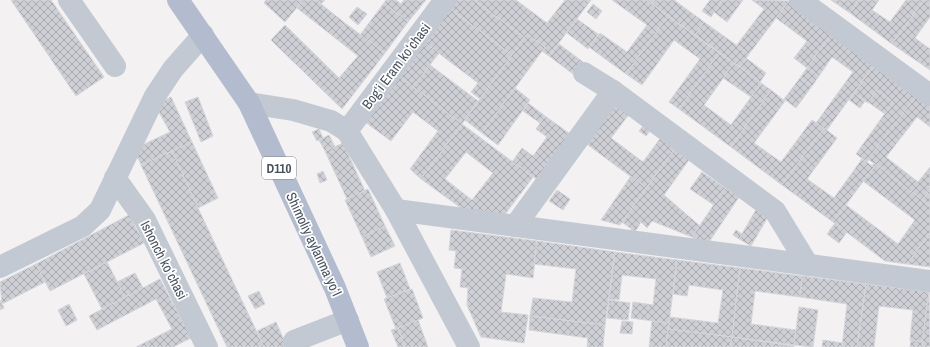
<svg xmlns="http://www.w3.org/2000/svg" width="930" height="347" viewBox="0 0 930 347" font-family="'Archivo Narrow',sans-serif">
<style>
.building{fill:url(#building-cross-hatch);stroke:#d5d6dc;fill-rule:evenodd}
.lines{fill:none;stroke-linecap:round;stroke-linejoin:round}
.minor{stroke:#c2c9d2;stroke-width:22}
.major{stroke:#b2bcce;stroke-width:22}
.labels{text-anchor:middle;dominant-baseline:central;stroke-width:3.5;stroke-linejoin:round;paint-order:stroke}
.shield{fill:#fff;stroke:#80858e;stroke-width:1}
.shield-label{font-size:13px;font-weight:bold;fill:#49515d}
.street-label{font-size:14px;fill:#49515d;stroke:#fff}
</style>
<defs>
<pattern id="building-cross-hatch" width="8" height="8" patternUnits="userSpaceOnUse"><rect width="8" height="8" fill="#cecfd5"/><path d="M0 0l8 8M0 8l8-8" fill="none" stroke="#a9aab0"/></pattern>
</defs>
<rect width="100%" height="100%" fill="#f3f1f1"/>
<!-- building -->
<g class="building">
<polygon points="11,0 51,0 104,77 76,96"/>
<polygon points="266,0 303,0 285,22 264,3"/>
<polygon points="303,0 316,0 345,23 334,37 297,8"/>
<polygon points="316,0 325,0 321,4"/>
<polygon points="386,0 396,0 401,4 404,0 426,0 408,22 384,3"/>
<polygon points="455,0 474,0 525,38 512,55 449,8"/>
<polygon points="474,0 516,0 547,23 565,0 591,0 549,56 542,51 545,47 527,34 525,38"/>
<polygon points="612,0 647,0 668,16 626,74 589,47 600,33 627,52 647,25"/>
<polygon points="647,0 655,0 652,4"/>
<polygon points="655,0 674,0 704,22 695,35 652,4"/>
<polygon points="710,0 723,0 711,17 702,11"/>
<polygon points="723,0 743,0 727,22 714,12"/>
<polygon points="752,0 789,1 749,54 736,46 764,9"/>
<polygon points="831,0 859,0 850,13"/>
<polygon points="879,0 872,10 890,22 906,0 924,0 892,44 850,13 859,0"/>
<polygon points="924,0 930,0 930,17 915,38 930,49 930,70 892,44"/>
<polygon points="789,1 832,33 807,68 794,58 807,41 776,18"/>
<polygon points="384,3 408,22 385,53 360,35"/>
<polygon points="593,4 602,11 596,19 587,12"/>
<polygon points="357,7 367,14 358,25 349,17"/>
<polygon points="449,8 512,55 480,99 471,92 478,83 424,42"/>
<polygon points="668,16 719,53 679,109 669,102 700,59 674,40 642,85 626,74"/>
<polygon points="577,19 598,34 588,49 567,33"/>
<polygon points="704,22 749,54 740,67 695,35"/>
<polygon points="345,23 385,53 342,109 271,40 285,25 339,78 358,56 334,37"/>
<polygon points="832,33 874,65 826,131 816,123 853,72 832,57 819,76 807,68"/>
<polygon points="527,34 545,47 482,133 465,120"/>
<polygon points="424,42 439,53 413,87 399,76"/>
<polygon points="559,44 583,62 573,74 549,56"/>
<polygon points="719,53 734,63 704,105 731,125 761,83 771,90 731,147 679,109"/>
<polygon points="746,58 766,73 760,82 740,67"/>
<polygon points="734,63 761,83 751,97 723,78"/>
<polygon points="430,65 478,101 462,124 413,87"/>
<polygon points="874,65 916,96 867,162 856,154 893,102 877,90 868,103 854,93"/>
<polygon points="807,68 819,76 812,86 800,78"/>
<polygon points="399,76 462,124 421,179 410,169 438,131 413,112 391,141 365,122"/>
<polygon points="800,78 812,86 796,108 784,99"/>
<polygon points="515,88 530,100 498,145 482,133"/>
<polygon points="771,90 785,101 754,143 781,162 812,120 824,128 782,185 731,147"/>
<polygon points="877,90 893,102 885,114 868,102"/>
<polygon points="854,93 865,101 860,108 849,100"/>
<polygon points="916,96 930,106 930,127 917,117 886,157 918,182 930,167 930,189 922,200 868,159"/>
<polygon points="171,97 192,142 141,165 134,149 170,132 155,105"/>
<polygon points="198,97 213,136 201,142 185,102"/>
<polygon points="614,101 630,113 611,138 643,162 662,136 676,147 646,188 584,142"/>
<polygon points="528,103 545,116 540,123 523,111"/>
<polygon points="545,116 573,136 538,180 512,162 522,148 533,156 547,137 536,129"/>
<path d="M462,124l71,53 -30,40 -35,-4 -47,-34zM466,152l27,21 -21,27 -27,-21z"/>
<polygon points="643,126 650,131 646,136 639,131"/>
<polygon points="824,128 837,138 807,179 834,198 862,159 874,167 833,222 782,185"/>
<polygon points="319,129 323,138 317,141 312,132"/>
<polygon points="329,135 335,147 325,151 319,140"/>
<polygon points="192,142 218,198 198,208 172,151"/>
<polygon points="343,143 365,191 347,199 325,151"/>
<polygon points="676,147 691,157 664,195 700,226 692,237 652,221 647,228 641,222 635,232 622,222"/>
<polygon points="172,151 198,208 264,347 227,347 141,165"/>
<polygon points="874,163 930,206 930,233 907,264 885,261 833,222 846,205 898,244 915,220 863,181 874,167 872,166"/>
<polygon points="323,171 327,180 320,183 317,174"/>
<polygon points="702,172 725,188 714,205 690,189"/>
<polygon points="631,176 646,188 620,225 601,220"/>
<polygon points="725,188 739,197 707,245 692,237"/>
<polygon points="368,189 385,226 362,237 345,200"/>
<polygon points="930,189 930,206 922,200"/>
<polygon points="557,190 570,199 563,210 549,201"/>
<polygon points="757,208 769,215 751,246 739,239"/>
<polygon points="129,215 144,243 50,291 36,264"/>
<polygon points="835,223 847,232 839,243 827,234"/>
<polygon points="385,226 395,246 371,257 362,237"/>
<polygon points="451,230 537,241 533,278 506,274 501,312 528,315 524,343 481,337 467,305 468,288 460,287 462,269 454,268 456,251 449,250"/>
<polygon points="736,230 742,234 739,239 733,235"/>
<polygon points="930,233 930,267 907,264"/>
<polygon points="537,241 615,252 605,325 530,316 533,298 572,302 576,269 534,264"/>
<polygon points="615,252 677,260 669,323 631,318 633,302 653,305 656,279 622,275 619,300 609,299"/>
<polygon points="677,260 740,268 732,337 668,329 670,317 718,323 723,290 689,285 687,296 673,294"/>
<polygon points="107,262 125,297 102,309 84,274"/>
<polygon points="400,263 410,289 387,298 377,272"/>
<polygon points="36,264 45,282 2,304 0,282"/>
<polygon points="740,268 802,276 800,297 755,291 751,324 796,330 794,345 732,337"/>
<polygon points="135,273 143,288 125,297 117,282"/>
<polygon points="802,276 866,284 857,347 842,347 847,304 800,297"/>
<polygon points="160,279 191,338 173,347 136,347 172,329 156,299 97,330 89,316"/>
<polygon points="866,284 929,292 923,342 910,340 913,310 879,306 874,347 857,347"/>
<polygon points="412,289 423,318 396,329 384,299"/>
<polygon points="259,291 265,304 255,309 248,296"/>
<polygon points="929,292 930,347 922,347 926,313"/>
<polygon points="0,300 4,308 0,310"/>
<polygon points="609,300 630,303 628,320 607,318"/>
<polygon points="69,304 77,320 66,326 58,310"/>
<polygon points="799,307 818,310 813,347 794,345"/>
<polygon points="530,316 605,325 603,347 587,347 588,338 529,330"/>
<polygon points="418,320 428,347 405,347 398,328"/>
<polygon points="622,321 633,322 632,334 620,333"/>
<polygon points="652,321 669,323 666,347 649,347"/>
<polygon points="276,322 287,347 264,347 257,331"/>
<polygon points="398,328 405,347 398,347 391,330"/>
<polygon points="668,329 732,337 730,347 666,347"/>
<polygon points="732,337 794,346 794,347 730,347"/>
<polygon points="823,340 842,343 842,347 822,347"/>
<polygon points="911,340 923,342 922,347 910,347"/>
</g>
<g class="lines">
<!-- minor -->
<g class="minor">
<polyline points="69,0 115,66"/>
<polyline points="800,0 930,95"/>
<polyline points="584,73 613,91"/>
<polyline points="249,103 293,110 331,121 347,131 396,210 469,347"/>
<polyline points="347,131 445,0"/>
<polyline points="115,178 145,220 207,347"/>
<polyline points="396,210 930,281"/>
<polyline points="515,226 613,91 775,211 808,265"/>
<polyline points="0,267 83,226 100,210 155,96 173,69 203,35"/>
<polyline points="294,341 348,320"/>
</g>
<!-- major -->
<polyline class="major" points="178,0 249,103 335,288 358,347"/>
</g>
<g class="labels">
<!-- shield labels -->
<rect class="shield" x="262" y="157" width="34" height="22" rx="3"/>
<g class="shield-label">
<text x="279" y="168">D110</text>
</g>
<!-- street labels -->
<g class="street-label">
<text transform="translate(396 66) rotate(-53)">Bogʻi Eram koʻchasi</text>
<text transform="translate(314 244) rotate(65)">Shimoliy aylanma yoʻl</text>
<text transform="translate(164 260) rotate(63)">Ishonch koʻchasi</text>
</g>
</g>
</svg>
